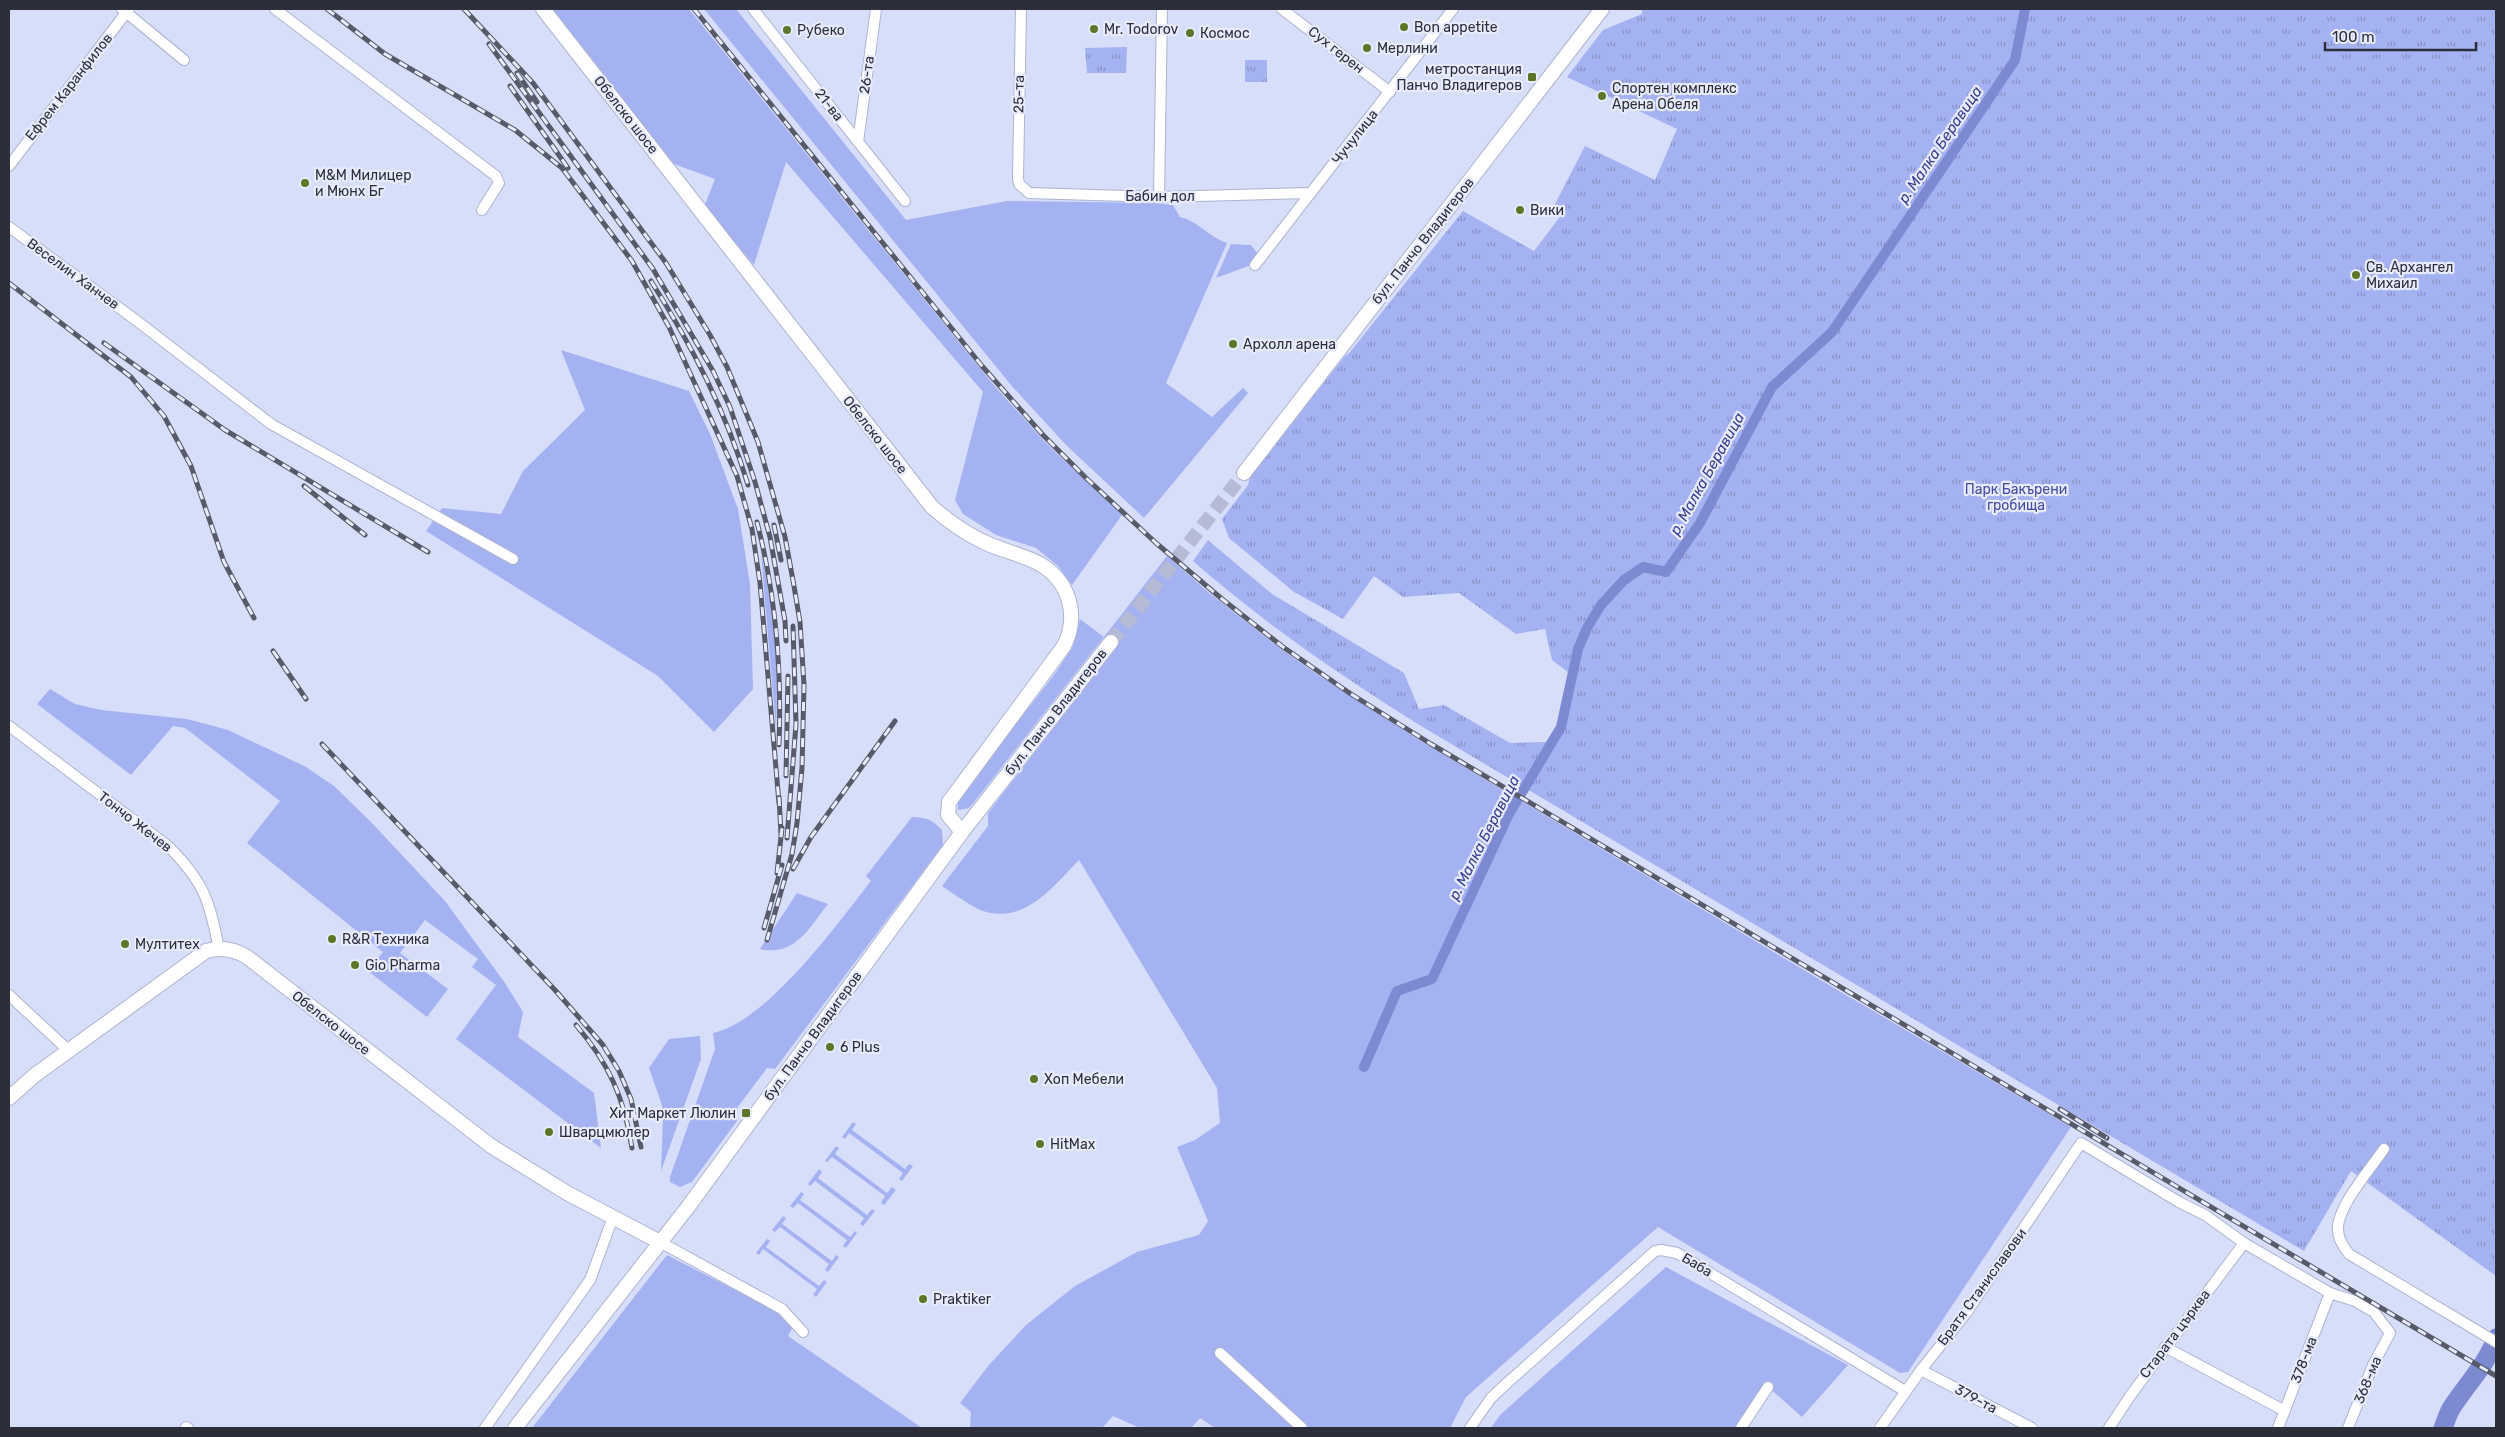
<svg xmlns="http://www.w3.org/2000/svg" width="2505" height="1437" viewBox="0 0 2505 1437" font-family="Rubik,sans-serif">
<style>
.green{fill:#a5b2f2}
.park{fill:url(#park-tufts)}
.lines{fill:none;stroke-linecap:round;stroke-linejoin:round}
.canal{stroke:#7d8ad1;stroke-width:10}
.river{stroke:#7d8ad1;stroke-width:19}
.secondary-tunnel{stroke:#b5bbd4;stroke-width:14;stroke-dasharray:14 7;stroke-linecap:butt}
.street-casing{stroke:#adb4cf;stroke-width:12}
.secondary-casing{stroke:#adb4cf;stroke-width:16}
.street{stroke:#fff;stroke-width:10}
.secondary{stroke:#fff;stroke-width:14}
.rail-casing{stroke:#565a69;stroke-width:5}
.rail{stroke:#e7ebfc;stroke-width:3;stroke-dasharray:9;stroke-linecap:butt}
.poi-dot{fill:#5c7629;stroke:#e7ebfc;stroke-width:2}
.labels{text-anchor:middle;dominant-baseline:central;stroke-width:4.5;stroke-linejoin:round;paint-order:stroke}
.poi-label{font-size:14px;fill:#2c2f3a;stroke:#e7ebfc;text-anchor:start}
.street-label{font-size:14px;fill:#2c2f3a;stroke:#e7ebfc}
.park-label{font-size:14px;fill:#434ca2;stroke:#e7ebfc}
.water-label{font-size:15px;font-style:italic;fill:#373e92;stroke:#e7ebfc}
</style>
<defs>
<pattern id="park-tufts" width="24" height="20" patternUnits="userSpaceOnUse" patternTransform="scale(1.25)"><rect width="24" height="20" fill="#a5b2f2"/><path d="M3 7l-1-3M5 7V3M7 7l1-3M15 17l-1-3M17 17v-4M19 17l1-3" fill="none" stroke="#8791c5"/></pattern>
</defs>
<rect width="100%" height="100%" fill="#d7defa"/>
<!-- green -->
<g class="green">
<polygon points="552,9 689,9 992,383 1046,443 1122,515 1072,585 1058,566 1036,548 996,535 963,514 955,500 983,392 786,162 754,265 704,207 715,179 671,163"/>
<path d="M704,9h32l170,211 101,-19 149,2 17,2 7,12c18,4 29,20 47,26l-61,140 46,34 31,-29 5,5 -104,125 -78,-73 -55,-60z"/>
<polygon points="1231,244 1251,245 1258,254 1251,265 1216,278"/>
<polygon points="561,350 689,391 710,434 738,509 750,584 753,689 714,732 658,676 426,531 442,508 501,514 523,471 585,410"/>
<path d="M761,554c14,57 18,116 15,175z"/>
<path d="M1167,556l41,36 73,57 37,26 103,66 408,244 242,142 -163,245 -8,1 -242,-146 -192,170 -16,31h-235l-15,-10 -9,10h-51l-27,-12 -11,12h-132l1,-16 -11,-9 28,-37 38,-41 49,-39 62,-34 62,-17 9,-14 -31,-74 18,-7 25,-17 -3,-35 -138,-228c-26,27 -57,68 -101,49 -12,-6 -24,-15 -36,-23l46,-60v-13l128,-166 -12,-10 -129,164 -6,7 -11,2v-11l96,-124 18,-27 8,-29 24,18z"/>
<polygon points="50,689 75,704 101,710 187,719 228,730 306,767 334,786 371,822 445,901 505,983 523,1012 518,1037 594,1093 601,1148 456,1039 496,985 472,967 478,959 425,920 400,953 448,989 427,1017 368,971 383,952 247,843 280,801 185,728 173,726 131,775 37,704"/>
<path d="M912,817c15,0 20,3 30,13l1,15 -168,224 -8,-1 -33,44 3,9 -45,61 -12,5 -10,-5v-5l45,-128 -2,-16c55,-12 124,-109 158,-152l-5,-5z"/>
<path d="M797,893l31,11c-19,24 -33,53 -68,45z"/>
<polygon points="700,1036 701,1059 661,1171 663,1119 662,1105 649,1068 669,1039"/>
<polygon points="853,1122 856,1124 852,1130 905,1169 909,1164 913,1166 902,1181 899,1179 903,1173 849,1133 845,1139 842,1137"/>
<polygon points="836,1146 839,1148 835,1154 887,1193 892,1187 896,1190 884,1205 881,1203 885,1196 832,1157 827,1162 825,1161"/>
<polygon points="819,1169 822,1172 818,1178 867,1215 872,1209 875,1211 863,1226 860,1224 864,1218 815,1181 810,1186 808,1184"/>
<polygon points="801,1192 804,1194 800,1200 850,1237 855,1231 857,1233 846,1248 843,1246 847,1240 798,1203 793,1208 790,1206"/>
<polygon points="783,1216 786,1218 782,1224 832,1261 836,1255 839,1257 828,1272 825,1270 829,1264 780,1227 775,1232 772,1230"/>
<polygon points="767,1239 770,1241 766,1247 819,1286 824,1280 827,1282 816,1297 813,1295 817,1289 763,1249 759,1255 756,1253"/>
<polygon points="667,1255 796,1321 788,1336 922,1428 532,1428"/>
<polygon points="1666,1267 1848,1365 1802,1417 1768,1387 1741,1428 1491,1428 1500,1415"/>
</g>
<!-- park -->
<g class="park">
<path d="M1642,9h854v1267l-145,-105 -47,80 -878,-522c-82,-51 -160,-104 -233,-168l15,-21 64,54 132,79 15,36 25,-4 66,38 36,-1 13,-20 10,-49 -17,-13 -7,-31 -29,5 -57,-41 -56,4 -29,-21 -31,43 -49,-27 -65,-54 -7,-19 26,-34 2,-8 95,-121 5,-4 113,-141 71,40 31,-41 -10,-6 30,-58 70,34 22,-51 -110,-52 36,-47 39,-16z"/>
<polygon points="1127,47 1126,73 1087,73 1085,48"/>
<rect x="1245" y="60" width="22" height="22"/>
</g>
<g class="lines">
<!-- canal -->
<polyline class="canal" points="1364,1067 1397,991 1432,979 1509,814 1561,727 1578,649 1587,628 1601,605 1624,580 1643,567 1666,572 1700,523 1772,387 1832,332 2015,60 2025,9"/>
<!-- river -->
<path class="river" d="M2443,1428c3,-7 5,-15 9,-21 15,-23 35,-43 44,-69"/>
<!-- secondary-tunnel -->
<polyline class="secondary-tunnel" points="1111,642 1244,473"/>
<!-- street casing -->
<g class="street-casing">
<g id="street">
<polyline points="122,9 184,60"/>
<polyline points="275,9 496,176 499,183 482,210"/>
<polyline points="753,9 905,201"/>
<polyline points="1021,9 1018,178 1019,184 1029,193 1159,197 1310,193"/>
<polyline points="1282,9 1390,92"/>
<polyline points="858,142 876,9"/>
<polyline points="9,166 129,9"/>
<polyline points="1159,197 1162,9"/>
<polyline points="9,227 137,321 271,424 513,559"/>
<polyline points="1255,265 1453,9"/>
<path d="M9,726l159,120c36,36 41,53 51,103"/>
<polyline points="9,995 69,1051"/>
<path d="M2384,1149c-13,19 -47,58 -46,80 0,10 5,17 11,25l147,88"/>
<polyline points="660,1242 782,1309 803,1332"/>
<polyline points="2165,1347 2285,1411"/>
<polyline points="1220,1353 1302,1428"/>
<polyline points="1921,1370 2032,1428"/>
<polyline points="186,1427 188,1428"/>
<polyline points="485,1428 590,1280 613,1217"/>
<polyline points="1470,1428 1491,1398 1506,1384 1655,1251 1661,1250 1677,1253 1905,1391"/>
<polyline points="1741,1428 1768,1387"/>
<polyline points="1880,1428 1921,1370 1967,1312 2081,1143 2179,1202 2205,1215 2244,1243 2330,1293 2355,1301 2374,1312 2390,1333 2373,1365 2348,1428"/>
<polyline points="2109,1428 2130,1396 2244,1243"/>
<polyline points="2278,1428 2330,1293"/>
</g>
</g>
<!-- secondary casing -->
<g class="secondary-casing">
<g id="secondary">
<path d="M543,9l389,498c17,15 34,27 54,36 17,8 38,12 54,21 30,18 39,52 24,82l-115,156 -1,13 14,17"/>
<polyline points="1244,473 1602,9"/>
<path d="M9,1098l26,-23 171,-124c15,-4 28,-2 41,6l244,189 76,47 93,49"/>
<polyline points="515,1428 688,1207 962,832 1111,642"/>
</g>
</g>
<!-- street -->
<use href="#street" class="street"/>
<!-- secondary -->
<use href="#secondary" class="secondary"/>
<!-- rail casing -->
<g class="rail-casing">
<g id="rail">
<polyline points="327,9 385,54 515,130 562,168 632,261 669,327 737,476 752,529 760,583 779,803"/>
<polyline points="464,9 533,83 666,263 710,335 727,367 758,442 785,537 794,586 800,622 804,685 802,768 797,823 792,854 767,940"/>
<polyline points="694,9 982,366 1043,435 1086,478 1156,543 1222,599 1283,647 1351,694 1431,744 2496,1376"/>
<polyline points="489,44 653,269 713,371 730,407 755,482 770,537 785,621 786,641"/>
<polyline points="517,73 537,102"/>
<polyline points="510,86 568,168"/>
<path d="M651,281c41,65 75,130 97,204"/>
<polyline points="9,283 131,377 164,416 191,466 224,562 254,618"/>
<polyline points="104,343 225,430 428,552"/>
<polyline points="304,486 365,535"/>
<path d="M757,522c19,74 25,146 22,223"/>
<polyline points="774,525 781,560"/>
<polyline points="273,651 306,699"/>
<polyline points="322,744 555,990 603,1045 619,1071 631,1099 641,1147"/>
<polyline points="786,776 788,676"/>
<polyline points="779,797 781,834"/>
<polyline points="787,838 796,724 793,626"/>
<polyline points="793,869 811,837 895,721"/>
<polyline points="777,873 782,828"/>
<polyline points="764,928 782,865"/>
<path d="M576,1025c33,39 48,72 56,123"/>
<polyline points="2060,1109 2107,1138"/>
</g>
</g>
<!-- rail -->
<use href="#rail" class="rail"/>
</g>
<!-- markers -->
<g class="poi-dot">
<circle cx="1404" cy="27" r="5"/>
<circle cx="1094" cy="29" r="5"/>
<circle cx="787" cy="30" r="5"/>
<circle cx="1190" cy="33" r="5"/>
<circle cx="1367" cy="48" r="5"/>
<rect x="1527" y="72" width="10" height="10" rx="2.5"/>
<circle cx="1602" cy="96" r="5"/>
<circle cx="305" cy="183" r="5"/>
<circle cx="1520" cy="210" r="5"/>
<circle cx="2356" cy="275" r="5"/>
<circle cx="1233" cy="344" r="5"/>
<circle cx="332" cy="939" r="5"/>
<circle cx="125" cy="944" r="5"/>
<circle cx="355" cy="965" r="5"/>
<circle cx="830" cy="1047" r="5"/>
<circle cx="1034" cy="1079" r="5"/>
<rect x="741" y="1108" width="10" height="10" rx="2.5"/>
<circle cx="549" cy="1132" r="5"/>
<circle cx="1040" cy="1144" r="5"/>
<circle cx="923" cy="1299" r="5"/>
</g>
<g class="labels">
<!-- poi labels -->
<g class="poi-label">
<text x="1414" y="27">Bon appetite</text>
<text x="1104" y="29">Mr. Todorov</text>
<text x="797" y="30">Рубеко</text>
<text x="1200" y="33">Космос</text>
<text x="1377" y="48">Мерлини</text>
<text x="1522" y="69" text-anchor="end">метростанция<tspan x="1522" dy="16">Панчо Владигеров</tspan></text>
<text x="1612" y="88">Спортен комплекс<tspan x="1612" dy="16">Арена Обеля</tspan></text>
<text x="315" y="175">М&amp;M Mилицер<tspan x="315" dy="16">и Мюнх Бг</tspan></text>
<text x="1530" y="210">Вики</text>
<text x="2366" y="267">Св. Архангел<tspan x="2366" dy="16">Михаил</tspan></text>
<text x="1243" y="344">Архолл арена</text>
<text x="342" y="939">R&amp;R Техника</text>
<text x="135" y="944">Мултитех</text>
<text x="365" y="965">Gio Pharma</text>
<text x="840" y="1047">6 Plus</text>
<text x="1044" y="1079">Хоп Мебели</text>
<text x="736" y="1113" text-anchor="end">Хит Маркет Люлин</text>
<text x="559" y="1132">Шварцмюлер</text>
<text x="1050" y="1144">HitMax</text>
<text x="933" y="1299">Praktiker</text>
</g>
<!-- street labels -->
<g class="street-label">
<text transform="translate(1336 50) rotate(38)">Сух герен</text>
<text transform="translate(867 75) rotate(-82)">26-та</text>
<text transform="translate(69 87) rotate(-52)">Ефрем Каранфилов</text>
<text transform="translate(1019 94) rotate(-89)">25-та</text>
<text transform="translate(829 105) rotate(52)">21-ва</text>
<text transform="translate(626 115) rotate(52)">Обелско шосе</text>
<text transform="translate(1355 137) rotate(-52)">Чучулица</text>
<text x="1160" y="196">Бабин дол</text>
<text transform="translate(1423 241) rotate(-52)">бул. Панчо Владигеров</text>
<text transform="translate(73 274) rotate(36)">Веселин Ханчев</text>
<text transform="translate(875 435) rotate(52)">Обелско шосе</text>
<text transform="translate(1056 712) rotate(-52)">бул. Панчо Владигеров</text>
<text transform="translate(135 822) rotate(38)">Тончо Жечев</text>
<text transform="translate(331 1023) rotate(38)">Обелско шосе</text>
<text transform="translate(813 1036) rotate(-54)">бул. Панчо Владигеров</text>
<text transform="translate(1697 1265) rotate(31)">Баба</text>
<text transform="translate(1982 1287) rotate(-54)">Братя Станиславови</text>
<text transform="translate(2175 1334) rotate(-53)">Старата църква</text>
<text transform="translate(2304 1360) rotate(-69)">378-ма</text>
<text transform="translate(2368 1380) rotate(-67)">368-ма</text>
<text transform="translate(1976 1399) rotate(28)">379-та</text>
</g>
<!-- park labels -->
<g class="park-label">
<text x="2016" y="489">Парк Бакърени<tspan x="2016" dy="16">гробища</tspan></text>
</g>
<!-- water labels -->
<g class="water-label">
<text transform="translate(1940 145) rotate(-56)">р. Малка Беравица</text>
<text transform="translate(1707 474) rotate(-61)">р. Малка Беравица</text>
<text transform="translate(1484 838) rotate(-63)">р. Малка Беравица</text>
</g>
</g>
<!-- border -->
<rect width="2505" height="1437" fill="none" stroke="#2c2f3a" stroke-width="20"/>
<!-- scale -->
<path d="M2325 42v8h151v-8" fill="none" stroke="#2c2f3a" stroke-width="2.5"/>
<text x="2332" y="42" font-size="15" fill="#2c2f3a" stroke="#e7ebfc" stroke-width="4" paint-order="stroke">100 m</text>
</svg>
